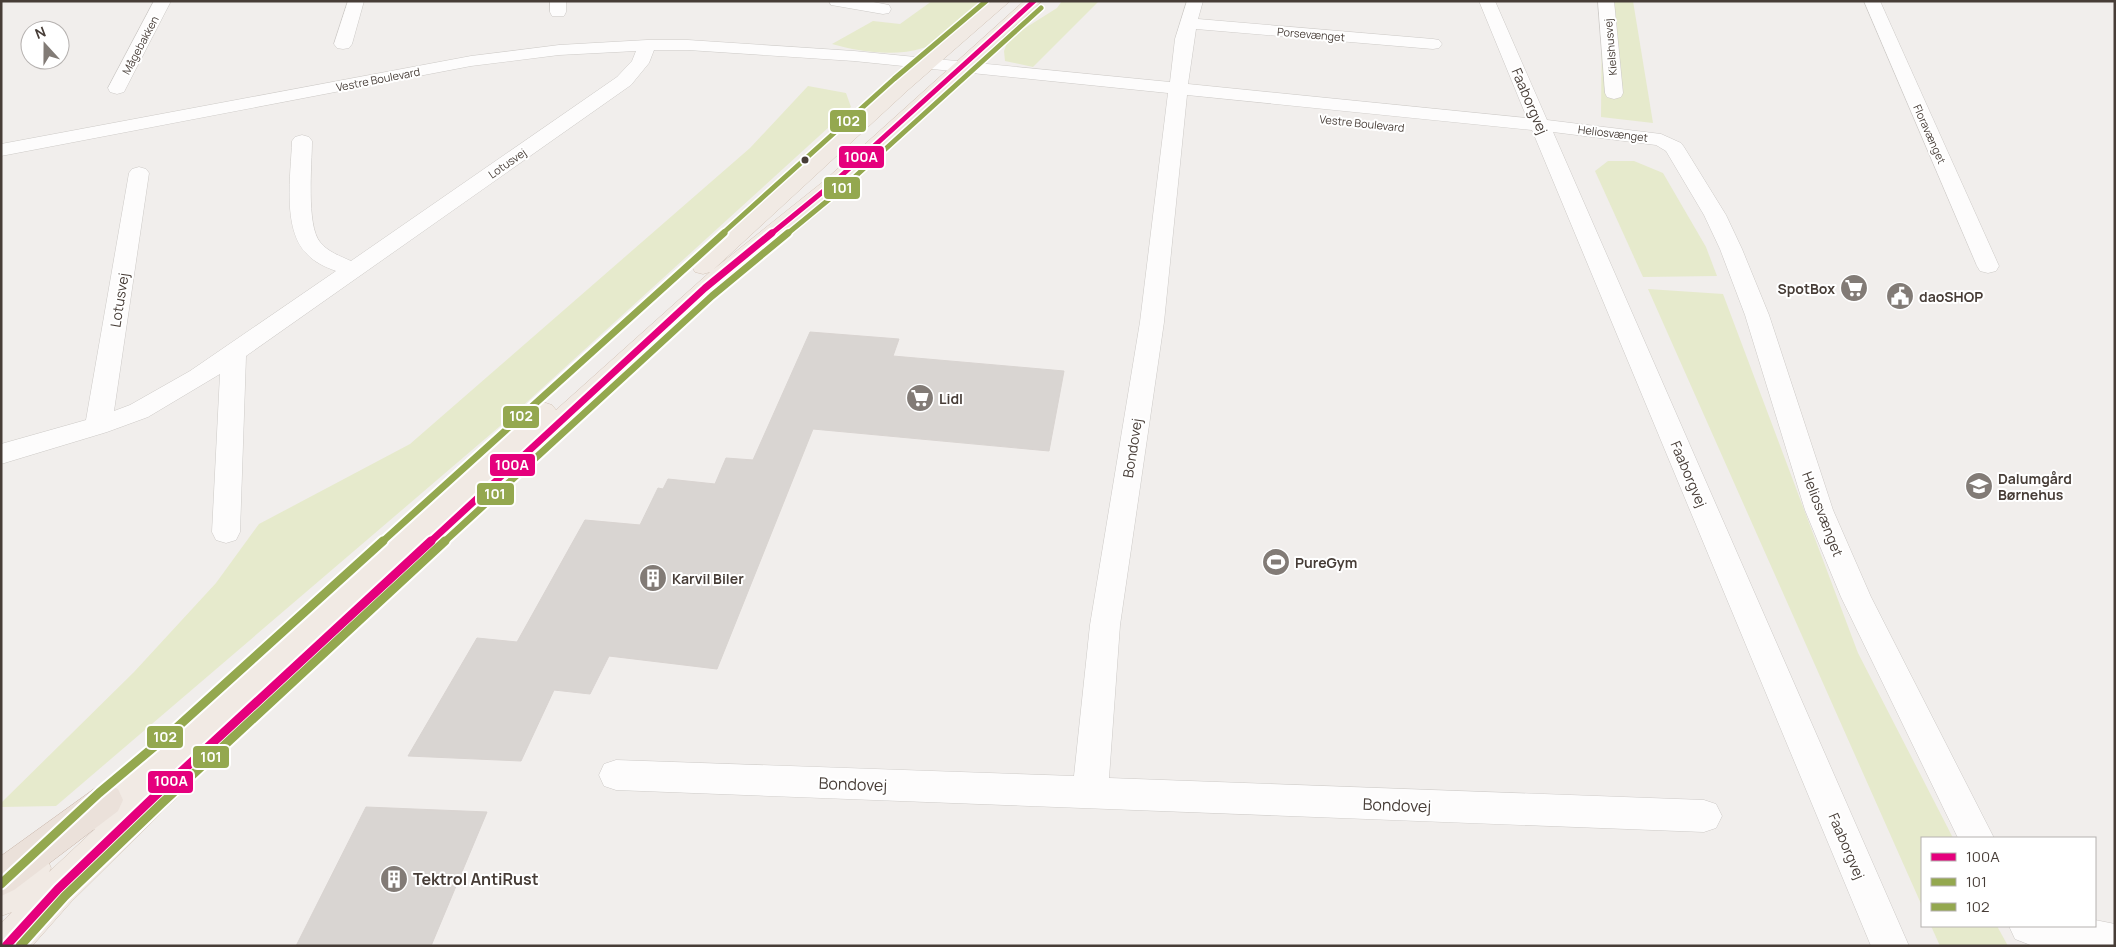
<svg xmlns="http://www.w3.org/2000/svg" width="2116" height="947" viewBox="0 0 2116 947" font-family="Manrope,sans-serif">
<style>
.green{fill:#e6eacc}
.building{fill:#d9d5d2;stroke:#d9d4d1}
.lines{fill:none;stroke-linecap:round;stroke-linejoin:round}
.minor-casing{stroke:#cdcac7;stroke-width:1}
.major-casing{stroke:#d3c5b9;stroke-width:1}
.highway-casing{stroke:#c8b4a8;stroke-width:1}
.minor{fill:#fdfcfc;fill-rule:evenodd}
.major{fill:#f1eae4;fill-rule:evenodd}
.highway{fill:#ebe1da;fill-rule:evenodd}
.bus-1-far2-casing{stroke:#fff;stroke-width:8}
.bus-1-far1-casing{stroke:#fff;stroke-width:11}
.bus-1-casing{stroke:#fff;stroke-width:13}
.bus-2-far2-casing{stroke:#fff;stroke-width:8}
.bus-2-far1-casing{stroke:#fff;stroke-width:11}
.bus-2-casing{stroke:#fff;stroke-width:13}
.bus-3-far2-casing{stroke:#fff;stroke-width:8}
.bus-3-far1-casing{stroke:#fff;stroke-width:11}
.bus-3-casing{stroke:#fff;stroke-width:13}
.bus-1-far2{stroke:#e5007d;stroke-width:5}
.bus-1-far1{stroke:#e5007d;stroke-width:7}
.bus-1{stroke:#e5007d;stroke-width:9}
.bus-2-far2{stroke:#94a84f;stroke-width:5}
.bus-2-far1{stroke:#94a84f;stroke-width:7}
.bus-2{stroke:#94a84f;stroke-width:9}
.bus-3-far2{stroke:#94a84f;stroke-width:5}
.bus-3-far1{stroke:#94a84f;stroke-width:7}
.bus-3{stroke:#94a84f;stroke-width:9}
.bus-dot{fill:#473d37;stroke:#fff;stroke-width:2}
.labels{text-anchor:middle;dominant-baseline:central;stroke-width:4;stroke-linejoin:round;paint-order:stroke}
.far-street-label{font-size:11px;fill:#473d37;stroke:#fff}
.street-label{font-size:14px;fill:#473d37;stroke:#fff}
.poi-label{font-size:14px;font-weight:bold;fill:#473d37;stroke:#fff;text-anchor:start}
.near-street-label{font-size:16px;fill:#473d37;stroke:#fff}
.near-poi-label{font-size:16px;font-weight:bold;fill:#473d37;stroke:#fff;text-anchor:start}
.line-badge{stroke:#fff;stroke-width:2}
.badge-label{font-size:14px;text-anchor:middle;font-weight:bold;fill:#fff}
</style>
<rect width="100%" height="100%" fill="#f1eeec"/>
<!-- green -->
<g class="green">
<path d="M932,1h56c-17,14 -43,41 -65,47 -28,9 -63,4 -91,-4l41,-23 27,3z"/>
<polygon points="1062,1 1099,1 1033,67 1005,61 1004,51 1009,38 1057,8"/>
<polygon points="1602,1 1633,1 1653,123 1601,117"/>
<polygon points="808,86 846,93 851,107 506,421 56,806 1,807 1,803 134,672 216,583 259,524 410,444 750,148"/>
<polygon points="1608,161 1634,161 1663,173 1706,247 1717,276 1643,277 1595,171"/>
<polygon points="1648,289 1723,294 1858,653 1953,838 1922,838 1922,906"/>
<polygon points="1931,926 1997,926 2008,946 1940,946"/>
</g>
<!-- building -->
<g class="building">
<polygon points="810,332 899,339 893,356 1064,371 1049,451 813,429 717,669 609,656 590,694 554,690 521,761 408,756 477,638 517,642 585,520 640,525 658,488 663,489 668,479 715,484 726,458 753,460"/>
<polygon points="366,807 487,812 431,946 296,946"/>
</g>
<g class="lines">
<!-- minor casing -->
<g class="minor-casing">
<g id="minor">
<polygon points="154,1 171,1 126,88 124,92 117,94 110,92 108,88"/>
<polygon points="348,1 364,1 352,44 349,48 343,49 337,48 334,44"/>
<polygon points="550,1 566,1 566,12 564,16 552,16 550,12"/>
<polygon points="829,1 868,1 889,5 891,9 889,13 883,14 837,6 831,5"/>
<path d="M1187,1h16l-5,18 235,20 6,1 3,4 -3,4 -6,1 -237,-20 -8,55 339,34 -48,-117h16l52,119 114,14 20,9 3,4 42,68 16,34 27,66 64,195 38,87 123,241h-36l-117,-241 -36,-87 -60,-195 -25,-66 -16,-34 -38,-64 -10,-6 -103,-13 356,814h-38l-339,-816 -345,-35 -23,227 -44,303 -11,153 595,22 12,4 6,12 -6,12 -12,4 -1088,-42 -12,-4 -5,-11 5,-11 12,-4 458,16 16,-151 50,-303 28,-229 -314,-32 -166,-11h-34l-5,13 -18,22 -385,271 -6,176 -4,8 -10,3 -10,-3 -4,-8 8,-158 -72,43 -41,15 -106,32v-20l85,-24 43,-247 3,-4 7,-2 7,2 3,4 -35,238 16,-6 60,-34 146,-100c-11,-4 -22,-9 -30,-18 -24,-25 -15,-79 -14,-112l3,-4 7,-2 7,2 3,4c0,23 -6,84 8,101 8,10 20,14 31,19l266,-184 15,-16 4,-10 -77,4 -88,11 -470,90v-12l470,-88 88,-11 88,-5h41l166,11 316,31 5,-43z"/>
<polygon points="1598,1 1614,1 1623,93 1621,97 1614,99 1607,97 1605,93"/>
<polygon points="1864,1 1880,1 1999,266 1996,271 1988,273 1980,271 1977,266"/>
<polygon points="2095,920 2115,924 2115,946 2033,946 2015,939 2009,926 2095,926"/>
</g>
</g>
<!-- major casing -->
<g class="major-casing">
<polygon id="major" points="992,1 1010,1 908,90 714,269 824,181 1024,1 1042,1 838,189 713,293 620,380 167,807 71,902 32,946 1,946 1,923 12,912 1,916 1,873 20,856 33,851 46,856 51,868 49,872 95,829 90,831 78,827 72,815 78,803 169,728 534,405 543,402 552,405 556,410 710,272 703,274 695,272 692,267 695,262 894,82"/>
</g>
<!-- highway casing -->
<g class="highway-casing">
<polygon id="highway" points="106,784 118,789 123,800 118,811 14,890 1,896 1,856 94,789"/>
</g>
<!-- minor -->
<use href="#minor" class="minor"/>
<!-- major -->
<use href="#major" class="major"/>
<!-- highway -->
<use href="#highway" class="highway"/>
<!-- bus-1-far2 casing -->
<g class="bus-1-far2-casing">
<polyline id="bus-1-far2" points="771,234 831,185 1034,1"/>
</g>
<!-- bus-1-far1 casing -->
<g class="bus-1-far1-casing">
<polyline id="bus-1-far1" points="430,542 705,288 772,233"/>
</g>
<!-- bus-1 casing -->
<g class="bus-1-casing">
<polyline id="bus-1" points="6,946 58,889 155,796 431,541"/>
</g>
<!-- bus-2-far2 casing -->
<g class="bus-2-far2-casing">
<polyline id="bus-2-far2" points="787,234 838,192 1041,8"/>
</g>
<!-- bus-2-far1 casing -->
<g class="bus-2-far1-casing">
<polyline id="bus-2-far1" points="444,542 712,296 788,233"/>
</g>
<!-- bus-2 casing -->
<g class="bus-2-casing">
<polyline id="bus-2" points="20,946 65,896 162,803 445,541"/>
</g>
<!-- bus-3-far2 casing -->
<g class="bus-3-far2-casing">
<polyline id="bus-3-far2" points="722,234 894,79 986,1"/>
</g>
<!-- bus-3-far1 casing -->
<g class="bus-3-far1-casing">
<polyline id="bus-3-far1" points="382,542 724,233"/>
</g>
<!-- bus-3 casing -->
<g class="bus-3-casing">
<polyline id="bus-3" points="1,884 99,793 174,730 383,541"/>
</g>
<!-- bus-1-far2 -->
<use href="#bus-1-far2" class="bus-1-far2"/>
<!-- bus-1-far1 -->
<use href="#bus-1-far1" class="bus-1-far1"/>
<!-- bus-1 -->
<use href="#bus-1" class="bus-1"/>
<!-- bus-2-far2 -->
<use href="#bus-2-far2" class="bus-2-far2"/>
<!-- bus-2-far1 -->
<use href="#bus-2-far1" class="bus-2-far1"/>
<!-- bus-2 -->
<use href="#bus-2" class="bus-2"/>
<!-- bus-3-far2 -->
<use href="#bus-3-far2" class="bus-3-far2"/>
<!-- bus-3-far1 -->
<use href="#bus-3-far1" class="bus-3-far1"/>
<!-- bus-3 -->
<use href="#bus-3" class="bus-3"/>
</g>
<!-- icons -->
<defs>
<g id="supermarket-disc" transform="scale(1.4375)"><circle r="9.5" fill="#827b76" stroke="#fff"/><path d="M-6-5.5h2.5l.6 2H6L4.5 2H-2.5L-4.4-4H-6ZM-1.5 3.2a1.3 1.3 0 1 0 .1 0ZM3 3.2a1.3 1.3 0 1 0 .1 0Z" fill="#fff"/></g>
<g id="civic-disc" transform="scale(1.4375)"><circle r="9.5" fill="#827b76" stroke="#fff"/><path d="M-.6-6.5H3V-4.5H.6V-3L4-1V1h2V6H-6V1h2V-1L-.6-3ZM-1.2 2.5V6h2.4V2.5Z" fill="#fff"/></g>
<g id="school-disc" transform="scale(1.4375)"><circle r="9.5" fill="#827b76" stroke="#fff"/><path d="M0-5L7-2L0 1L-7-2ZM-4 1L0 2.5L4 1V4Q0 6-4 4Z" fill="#fff"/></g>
<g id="stadium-disc" transform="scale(1.4375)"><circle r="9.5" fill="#827b76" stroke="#fff"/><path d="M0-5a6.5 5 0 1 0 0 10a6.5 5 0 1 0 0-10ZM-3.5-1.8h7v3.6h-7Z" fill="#fff"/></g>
<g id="building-disc" transform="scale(1.4375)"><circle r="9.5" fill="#827b76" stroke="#fff"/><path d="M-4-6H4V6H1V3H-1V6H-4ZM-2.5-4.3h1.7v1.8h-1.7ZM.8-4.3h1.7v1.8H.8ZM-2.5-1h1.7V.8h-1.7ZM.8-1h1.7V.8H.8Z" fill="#fff"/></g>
</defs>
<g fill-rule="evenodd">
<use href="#supermarket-disc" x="1854" y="288"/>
<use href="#civic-disc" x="1900" y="296"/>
<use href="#supermarket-disc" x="920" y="398"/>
<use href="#school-disc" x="1979" y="486"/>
<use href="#stadium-disc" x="1276" y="562"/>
<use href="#building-disc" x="653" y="578"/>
<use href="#building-disc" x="394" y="879"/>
</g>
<!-- markers -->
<circle class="bus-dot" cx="805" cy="160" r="4.5"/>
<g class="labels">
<!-- far-street labels -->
<g class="far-street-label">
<text transform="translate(1311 34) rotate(5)">Porsevænget</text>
<text transform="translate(140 45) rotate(-62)">Mågebakken</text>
<text transform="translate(1610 47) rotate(-95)">Kielshusvej</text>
<text transform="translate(378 79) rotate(-11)">Vestre Boulevard</text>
<text transform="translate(1362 123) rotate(6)">Vestre Boulevard</text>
<text transform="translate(1613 133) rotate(7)">Heliosvænget</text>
<text transform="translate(1930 134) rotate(66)">Floravænget</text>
<text transform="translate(507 163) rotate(-35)">Lotusvej</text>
</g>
<!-- street labels -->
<g class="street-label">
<text transform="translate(1530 101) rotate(67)">Faaborgvej</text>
<text transform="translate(119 300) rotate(-81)">Lotusvej</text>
<text transform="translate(1132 448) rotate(-81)">Bondovej</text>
<text transform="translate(1689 474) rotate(67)">Faaborgvej</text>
<text transform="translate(1823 514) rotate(69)">Heliosvænget</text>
<text transform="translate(1847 846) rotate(67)">Faaborgvej</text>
</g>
<!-- poi labels -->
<g class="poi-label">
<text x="1835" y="288" text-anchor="end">SpotBox</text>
<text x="1919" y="296">daoSHOP</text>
<text x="939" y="398">Lidl</text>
<text x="1998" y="478">Dalumgård<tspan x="1998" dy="16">Børnehus</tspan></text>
<text x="1295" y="562">PureGym</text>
<text x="672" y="578">Karvil Biler</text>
</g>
<!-- near-street labels -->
<g class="near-street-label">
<text transform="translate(853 784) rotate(2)">Bondovej</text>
<text transform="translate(1397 805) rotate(2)">Bondovej</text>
</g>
<!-- near-poi labels -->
<g class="near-poi-label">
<text x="413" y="879">Tektrol AntiRust</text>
</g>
</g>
<g class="line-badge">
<rect x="829" y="109" width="38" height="24" rx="5" fill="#94a84f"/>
<rect x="838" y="145" width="47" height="24" rx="5" fill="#e5007d"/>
<rect x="823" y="176" width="38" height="24" rx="5" fill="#94a84f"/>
<rect x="502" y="405" width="38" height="24" rx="5" fill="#94a84f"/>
<rect x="489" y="453" width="47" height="24" rx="5" fill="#e5007d"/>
<rect x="476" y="482" width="39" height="24" rx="5" fill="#94a84f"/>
<rect x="146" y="725" width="38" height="24" rx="5" fill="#94a84f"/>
<rect x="192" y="745" width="38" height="24" rx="5" fill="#94a84f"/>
<rect x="147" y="770" width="47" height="24" rx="5" fill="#e5007d"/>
</g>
<g class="badge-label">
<text x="848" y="126">102</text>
<text x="861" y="162">100A</text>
<text x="842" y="193">101</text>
<text x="521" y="421">102</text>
<text x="512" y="470">100A</text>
<text x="495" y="499">101</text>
<text x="165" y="742">102</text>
<text x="211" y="762">101</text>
<text x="171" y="786">100A</text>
</g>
<!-- border -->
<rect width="2116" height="947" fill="none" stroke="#473d37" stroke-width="5"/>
<!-- legend -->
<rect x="1921" y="837" width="175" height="90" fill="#ffffff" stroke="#b5b1af"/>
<rect x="1931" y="853" width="25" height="8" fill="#e5007d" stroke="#b5b1af"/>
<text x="1966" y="862" font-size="15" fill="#473d37">100A</text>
<rect x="1931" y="878" width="25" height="8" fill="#94a84f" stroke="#b5b1af"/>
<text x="1966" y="887" font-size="15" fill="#473d37">101</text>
<rect x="1931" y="903" width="25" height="8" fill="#94a84f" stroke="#b5b1af"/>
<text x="1966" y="912" font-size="15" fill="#473d37">102</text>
<!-- north arrow -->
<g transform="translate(45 45) rotate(339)"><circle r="24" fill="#ffffff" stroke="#b5b1af"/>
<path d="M0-4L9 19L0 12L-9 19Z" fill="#827b76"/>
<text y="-8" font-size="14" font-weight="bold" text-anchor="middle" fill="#473d37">N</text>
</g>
</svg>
